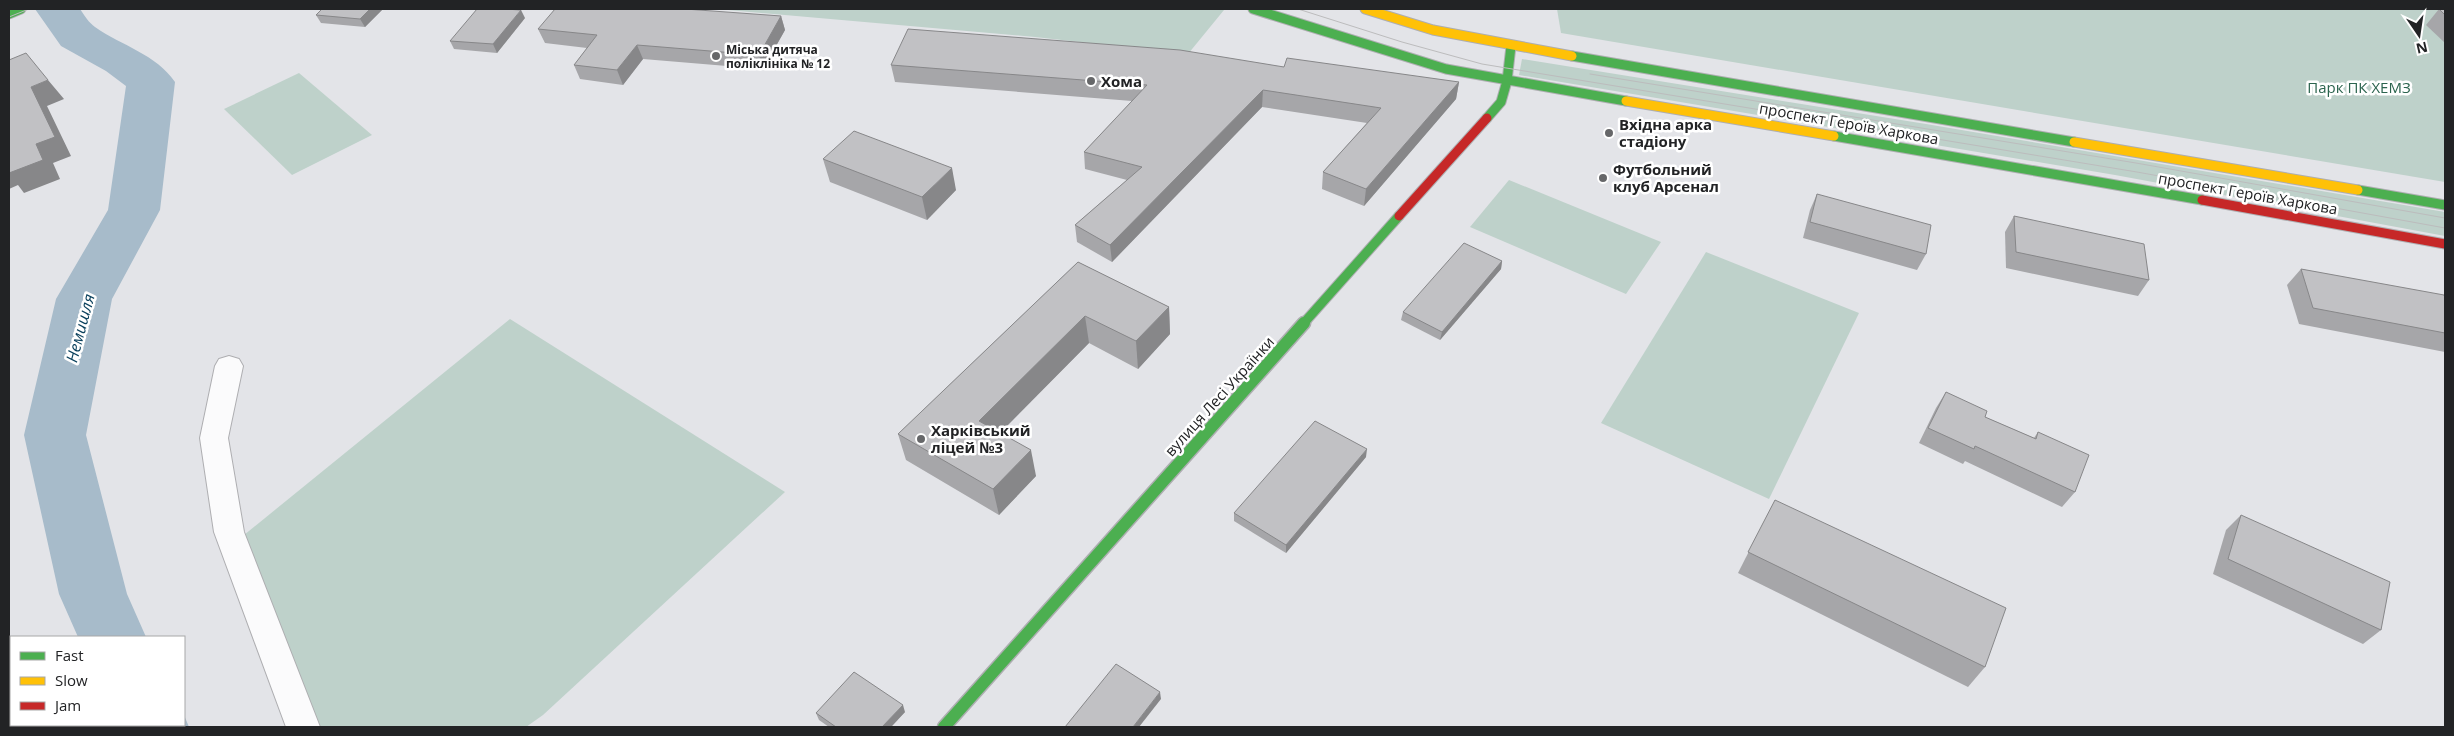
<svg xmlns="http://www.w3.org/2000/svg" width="2454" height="736" viewBox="0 0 2454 736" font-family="'Open Sans',sans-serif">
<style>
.green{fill:#bed1ca}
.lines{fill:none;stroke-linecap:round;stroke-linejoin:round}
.river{fill:#a7bbca;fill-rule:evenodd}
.street-casing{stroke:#aeaeb1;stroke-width:2}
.fast-far1-casing{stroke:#aeaeb1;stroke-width:11}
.fast-casing{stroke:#aeaeb1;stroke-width:15}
.slow-casing{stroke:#aeaeb1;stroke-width:11}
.jam-casing{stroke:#aeaeb1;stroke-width:11}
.street{fill:#fbfbfc;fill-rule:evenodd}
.fast-far1{stroke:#4caf50;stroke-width:9}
.fast{stroke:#4caf50;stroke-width:12}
.slow{stroke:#ffc107;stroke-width:9}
.jam{stroke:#c62828;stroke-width:9}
.tram{stroke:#bcbcbd;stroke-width:1}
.wall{fill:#a6a6a9}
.shaded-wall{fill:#878789}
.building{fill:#c1c1c4;stroke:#878789}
.poi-dot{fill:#666769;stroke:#fff;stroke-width:2}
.labels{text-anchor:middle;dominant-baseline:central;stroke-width:5;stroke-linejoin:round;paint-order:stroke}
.far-poi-label{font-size:12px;font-weight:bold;fill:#222325;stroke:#fff;text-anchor:start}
.poi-label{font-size:15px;font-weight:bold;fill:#222325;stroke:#fff;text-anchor:start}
.park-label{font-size:15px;fill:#2b644e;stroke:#fff}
.street-label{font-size:15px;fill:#222325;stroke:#fff}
.water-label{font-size:16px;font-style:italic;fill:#0b415d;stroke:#fff}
</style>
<rect width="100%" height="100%" fill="#e3e4e8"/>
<!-- green -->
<g class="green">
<polygon points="717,9 1221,9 1224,10 1188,54 1035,37"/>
<polygon points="1557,9 2445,9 2445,182 1561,33"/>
<polygon points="1522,59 1926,124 2445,212 2445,236 2115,175 1519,75"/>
<polygon points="299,73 372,135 292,175 224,109"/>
<polygon points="1509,180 1661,242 1626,294 1470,227"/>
<polygon points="1706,252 1859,313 1769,499 1601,423"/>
<polygon points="510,319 785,492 543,715 526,727 303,727 233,544"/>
</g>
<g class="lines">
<!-- river -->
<g class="river">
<path d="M35,9h45c4,6 9,14 15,18 27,19 61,27 80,55l-15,128 -48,89 -26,136 41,159 19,43h-68l-19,-43 -35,-159 32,-136 52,-89 18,-124 -20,-15 -45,-25z"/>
<polygon points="184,715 189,727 117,727 116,725 184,725"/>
</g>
<!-- street casing -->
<g class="street-casing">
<polygon id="street" points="229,356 239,359 243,366 228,438 244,532 320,727 286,727 214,532 200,438 215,366 219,359"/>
</g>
<!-- fast-far1 casing -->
<g class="fast-far1-casing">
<g id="fast-far1">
<polyline points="1253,9 1446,69 1626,101"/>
<polyline points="9,14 21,9"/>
<polyline points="1572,56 2074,142"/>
<polyline points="1487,118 1501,102 1507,81 1511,46"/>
<polyline points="1834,136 2202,200"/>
<polyline points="2358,190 2445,205"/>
<polyline points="1303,324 1399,216"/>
</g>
</g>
<!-- fast casing -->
<g class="fast-casing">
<polyline id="fast" points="944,727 1304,323"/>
</g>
<!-- slow casing -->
<g class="slow-casing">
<g id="slow">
<polyline points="1365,9 1433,30 1572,56"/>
<polyline points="1626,101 1834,136"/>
<polyline points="2074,142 2358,190"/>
</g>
</g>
<!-- jam casing -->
<g class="jam-casing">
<g id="jam">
<polyline points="2202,200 2445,244"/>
<polyline points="1399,216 1487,118"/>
</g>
</g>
<!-- street -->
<use href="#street" class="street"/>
<!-- fast-far1 -->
<use href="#fast-far1" class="fast-far1"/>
<!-- fast -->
<use href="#fast" class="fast"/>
<!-- slow -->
<use href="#slow" class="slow"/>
<!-- jam -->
<use href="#jam" class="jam"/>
<!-- tram -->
<g class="tram">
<polyline points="1298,9 1402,42 1482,64 2137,172 2445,228"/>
<polyline points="9,17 29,9"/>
<polyline points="1590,74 2136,163 2445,218"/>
</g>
</g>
<!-- wall -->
<g class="wall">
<polygon points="383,9 365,27 321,23 316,15"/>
<polygon points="2439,9 2445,9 2445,43 2426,25"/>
<polygon points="781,16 785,30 763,69 643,59 623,85 580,79 574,65 587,48 545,43 538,29"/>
<polygon points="525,18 497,53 454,49 450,41"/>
<polygon points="891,65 1284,67 1459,82 1456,99 1364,206 1322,189 1323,172 1367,123 1262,107 1112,262 1077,242 1075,225 1127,180 1085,169 1084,152 1132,101 895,82"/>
<polygon points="823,159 956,190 927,220 830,182"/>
<polygon points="1817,194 1926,254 1917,270 1803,238 1810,210"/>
<polygon points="2014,216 2149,280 2138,296 2006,268 2005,232"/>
<polygon points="1502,261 1501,269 1440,340 1401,320 1403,312"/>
<polygon points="1078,262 1169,307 1170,334 1138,369 1089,343 1000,433 1036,476 999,515 906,460 898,434"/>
<polygon points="2301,269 2445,297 2445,352 2299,324 2287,285"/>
<polygon points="1946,392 1985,417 2034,438 2038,432 2075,492 2062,507 1965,461 1963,464 1919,443 1936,408"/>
<polygon points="1366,457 1286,553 1234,521 1234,513"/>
<polygon points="1775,500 1985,667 1968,687 1738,573"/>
<polygon points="2241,515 2381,630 2363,644 2213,574 2226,530"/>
<polygon points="905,712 891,727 829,727 819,720 816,713"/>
</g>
<!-- shaded-wall -->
<g class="shaded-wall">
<polygon points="370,9 383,9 365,27 360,19"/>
<polygon points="521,10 525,18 497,53 493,44"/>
<polygon points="781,16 785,30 763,69 759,55"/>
<polygon points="637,45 643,59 623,85 617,70"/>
<polygon points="48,80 64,99 47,106 71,156 53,163 60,179 24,193 18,185 9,189 9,171 36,144 31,87"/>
<polygon points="1459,82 1456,99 1364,206 1366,189"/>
<polygon points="1263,90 1262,107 1112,262 1110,245"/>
<polygon points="952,168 956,190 927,220 922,197"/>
<polygon points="1502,261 1501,269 1440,340 1442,332"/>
<polygon points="1169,307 1170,334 1138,369 1136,341"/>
<polygon points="1085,316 1089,343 985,448 979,421"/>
<polygon points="1367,449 1366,457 1286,553 1286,545"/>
<polygon points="1031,450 1036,476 999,515 993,489"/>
<polygon points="1160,692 1161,699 1139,727 1133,727"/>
<polygon points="903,705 905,712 891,727 882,727"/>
</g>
<!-- building -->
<g class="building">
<polygon points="322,9 370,9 360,19 316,15"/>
<polygon points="477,9 505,9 521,10 493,44 450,41"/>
<polygon points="555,9 685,9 781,16 759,55 637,45 617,70 574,65 597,35 538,29"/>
<polygon points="2439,9 2445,9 2445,15"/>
<polygon points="908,29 1180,50 1284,67 1287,58 1459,82 1366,189 1323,172 1381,108 1263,90 1110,245 1075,225 1142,167 1084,152 1147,85 891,65"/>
<polygon points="26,53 48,80 31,87 55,137 36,144 43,160 9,173 9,60"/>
<polygon points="854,131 952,168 922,197 823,159"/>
<polygon points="1817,194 1931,225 1926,254 1810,222"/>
<polygon points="2014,216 2144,244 2149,280 2016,252"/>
<polygon points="1464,243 1502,261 1442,332 1403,312"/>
<polygon points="1078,262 1169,307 1136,341 1085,316 979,421 1031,450 993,489 898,434"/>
<polygon points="2301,269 2444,295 2445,297 2445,333 2313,308"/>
<polygon points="1946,392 1987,411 1985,417 2036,439 2038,432 2089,455 2075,492 1975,446 1974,449 1928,428"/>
<polygon points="1315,421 1367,449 1286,545 1234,513"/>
<polygon points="1775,500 2006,608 1985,667 1748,552"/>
<polygon points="2241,515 2390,582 2381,630 2228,559"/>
<polygon points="1116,664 1160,692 1133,727 1065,727"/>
<polygon points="854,672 903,705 882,727 836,727 816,713"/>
</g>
<!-- markers -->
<g class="poi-dot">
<circle cx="716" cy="56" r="5"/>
<circle cx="1091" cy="81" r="5"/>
<circle cx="1609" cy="133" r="5"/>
<circle cx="1603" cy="178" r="5"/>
<circle cx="921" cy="439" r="5"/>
</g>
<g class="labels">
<!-- far-poi labels -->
<g class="far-poi-label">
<text x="726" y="49">Міська дитяча<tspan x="726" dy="14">поліклініка № 12</tspan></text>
</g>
<!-- poi labels -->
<g class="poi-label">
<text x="1101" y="81">Хома</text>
<text x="1619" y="124">Вхідна арка<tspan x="1619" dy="17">стадіону</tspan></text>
<text x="1613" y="169">Футбольний<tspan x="1613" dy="17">клуб Арсенал</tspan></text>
<text x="931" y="430">Харківський<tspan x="931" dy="17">ліцей №3</tspan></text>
</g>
<!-- park labels -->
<g class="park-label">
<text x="2359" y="87">Парк ПК ХЕМЗ</text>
</g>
<!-- street labels -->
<g class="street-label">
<text transform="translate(1849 123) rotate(10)">проспект Героїв Харкова</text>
<text transform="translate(2248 193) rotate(10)">проспект Героїв Харкова</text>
<text transform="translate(1219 396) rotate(-48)">вулиця Лесі Українки</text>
</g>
<!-- water labels -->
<g class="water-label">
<text transform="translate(80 328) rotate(-75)">Немишля</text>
</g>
</g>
<!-- border -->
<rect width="2454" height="736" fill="none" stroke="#222325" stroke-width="20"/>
<!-- legend -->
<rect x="10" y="636" width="175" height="90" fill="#ffffff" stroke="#a7a7a8"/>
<rect x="20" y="652" width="25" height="8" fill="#4caf50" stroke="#a7a7a8"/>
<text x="55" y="661" font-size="15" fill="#222325">Fast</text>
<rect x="20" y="677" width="25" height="8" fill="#ffc107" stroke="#a7a7a8"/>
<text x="55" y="686" font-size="15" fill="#222325">Slow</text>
<rect x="20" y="702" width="25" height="8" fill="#c62828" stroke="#a7a7a8"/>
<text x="55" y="711" font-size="15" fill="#222325">Jam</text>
<!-- north arrow -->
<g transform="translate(2419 35) rotate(167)" stroke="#ffffff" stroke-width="4" paint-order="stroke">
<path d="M0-4L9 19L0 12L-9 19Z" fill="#222325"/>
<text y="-8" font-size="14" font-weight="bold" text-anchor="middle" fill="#222325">N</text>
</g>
</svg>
